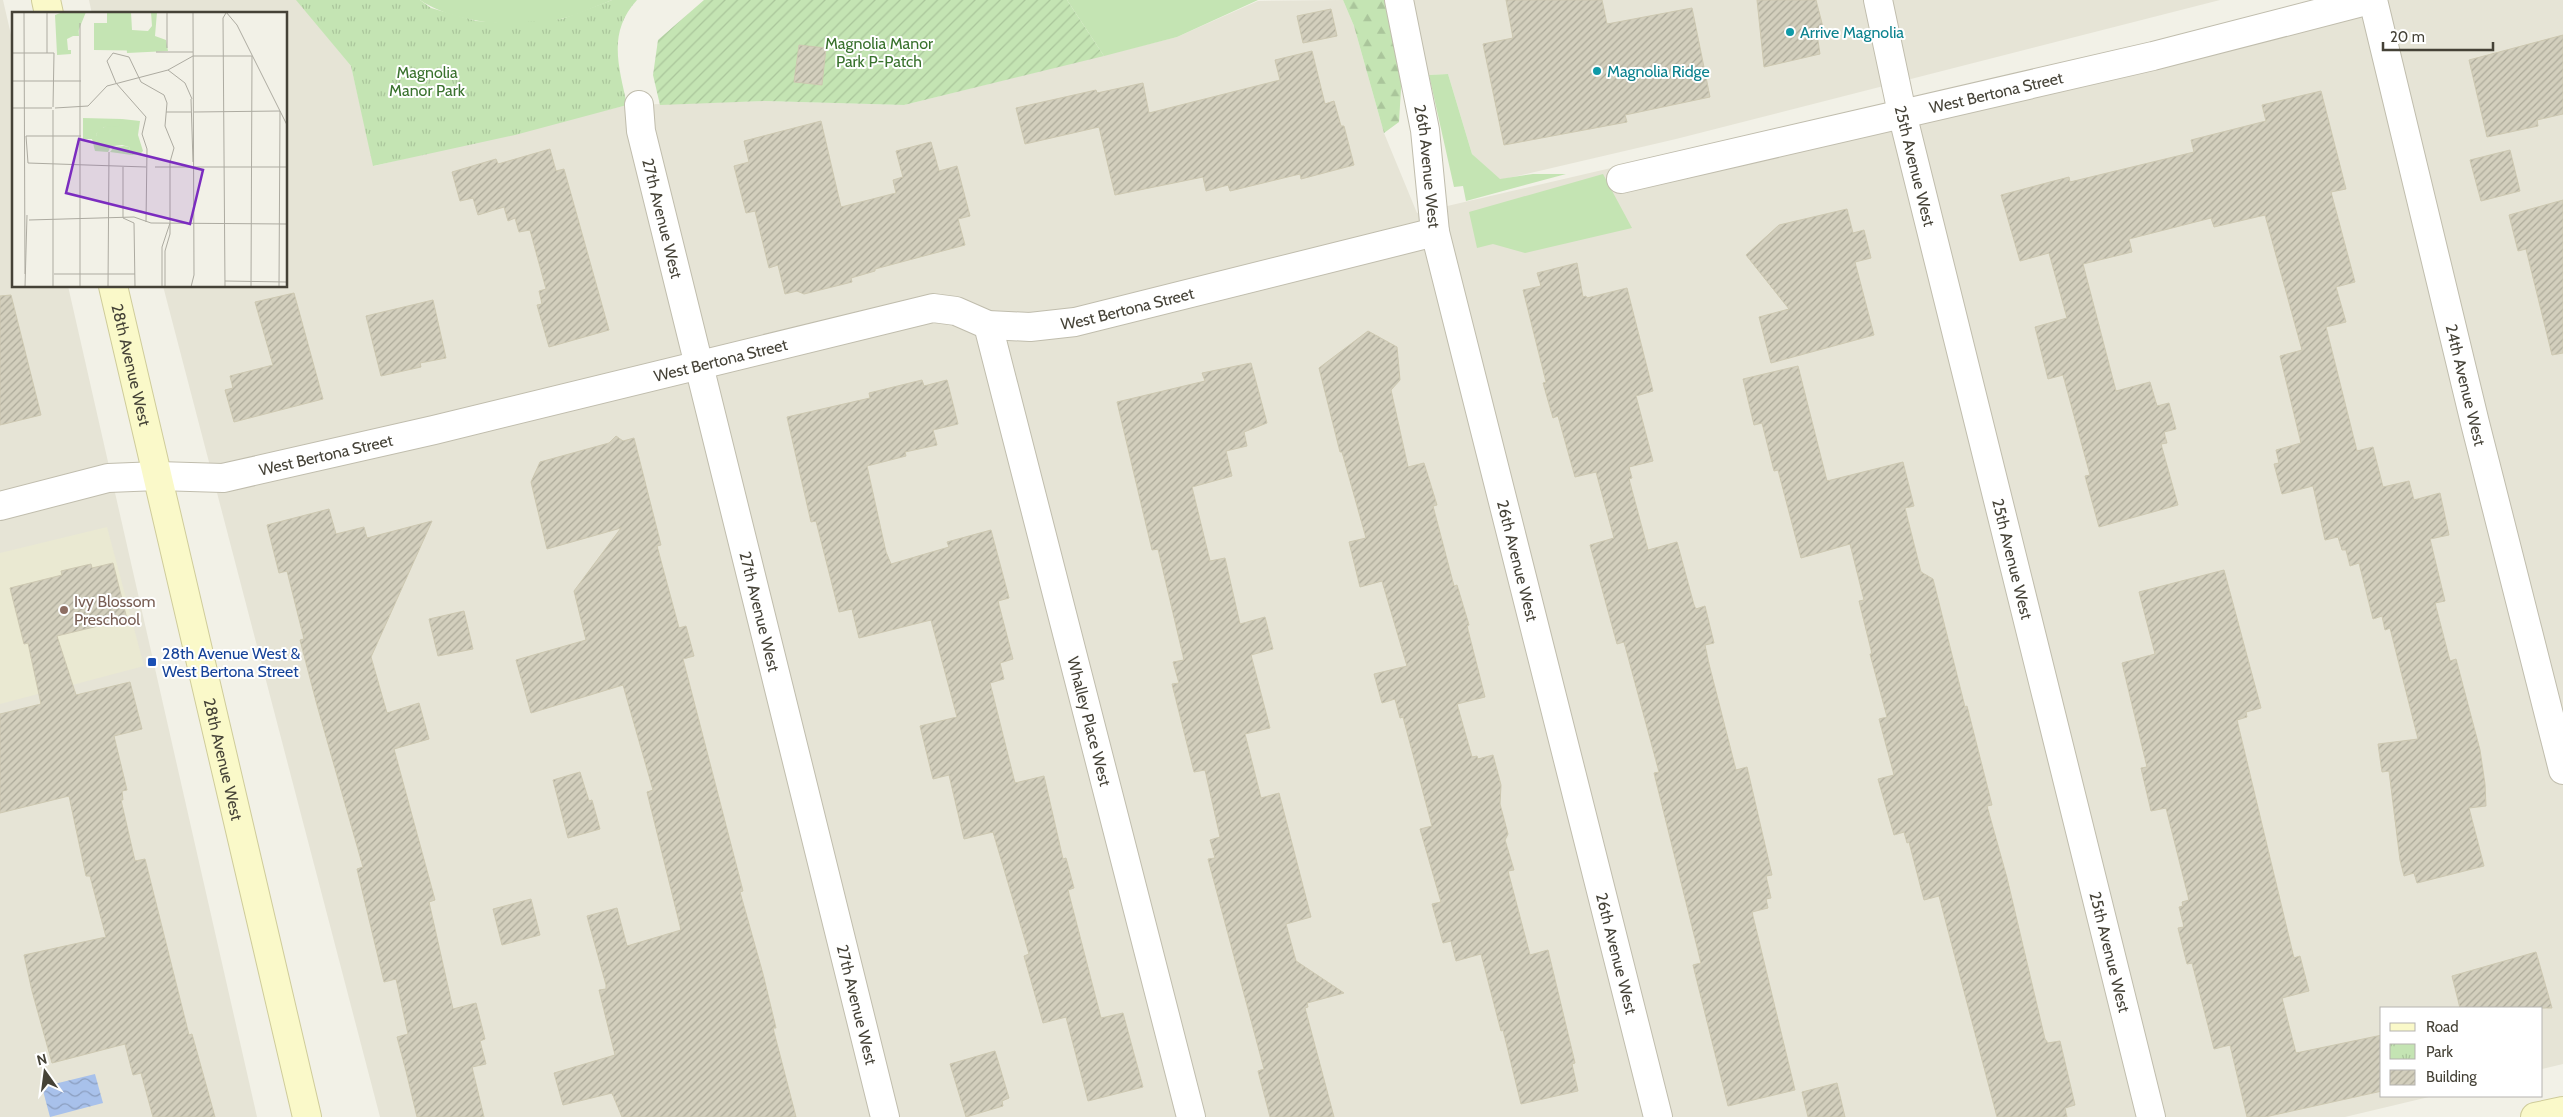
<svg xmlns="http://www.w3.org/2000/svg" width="2563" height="1117" viewBox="0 0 2563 1117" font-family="Cabin,sans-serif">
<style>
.residential{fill:#e6e4d6}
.education{fill:#eae9d2}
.grass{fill:#c4e4b3}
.forest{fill:url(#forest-firs)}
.park{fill:url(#park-tufts)}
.garden{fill:url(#garden-furrows)}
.water{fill:url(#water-waves)}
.building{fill:url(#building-hatch);stroke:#cdc8b1}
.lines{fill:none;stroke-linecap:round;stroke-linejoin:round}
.street-casing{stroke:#c0bdad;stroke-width:30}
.secondary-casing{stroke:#cfcc9a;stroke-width:30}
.street{stroke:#fff;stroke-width:28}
.secondary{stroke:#faf9c9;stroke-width:28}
.culture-dot{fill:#0f9aa8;stroke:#fff;stroke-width:2}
.education-dot{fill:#8d6e63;stroke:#fff;stroke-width:2}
.transit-dot{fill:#1a4fb4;stroke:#fff;stroke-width:2}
.labels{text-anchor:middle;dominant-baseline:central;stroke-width:4;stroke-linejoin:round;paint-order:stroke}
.culture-label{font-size:16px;fill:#0d838f;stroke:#fff;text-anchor:start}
.park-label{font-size:16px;fill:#3a722e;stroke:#fff}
.street-label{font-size:16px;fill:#454237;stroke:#fff}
.education-label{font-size:16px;fill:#785e54;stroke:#fff;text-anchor:start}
.transit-label{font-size:16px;fill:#164399;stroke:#fff;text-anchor:start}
.inset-road{fill:none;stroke:#adaba1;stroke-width:1}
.view{fill:#7b2cbf;fill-opacity:0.15;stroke:#7b2cbf;stroke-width:2.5}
.inset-edge{fill:none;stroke:#454237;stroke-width:2.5}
</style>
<defs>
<pattern id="forest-firs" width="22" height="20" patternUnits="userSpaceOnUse" patternTransform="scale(1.25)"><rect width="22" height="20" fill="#c4e4b3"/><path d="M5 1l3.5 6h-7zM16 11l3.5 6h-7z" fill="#aac59b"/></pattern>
<pattern id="park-tufts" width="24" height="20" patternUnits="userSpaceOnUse" patternTransform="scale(1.25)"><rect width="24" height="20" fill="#c4e4b3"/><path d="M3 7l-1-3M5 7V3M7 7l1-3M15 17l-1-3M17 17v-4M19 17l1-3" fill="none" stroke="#aac59b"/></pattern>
<pattern id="garden-furrows" width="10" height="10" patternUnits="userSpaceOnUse" patternTransform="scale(1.25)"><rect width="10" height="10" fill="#c4e4b3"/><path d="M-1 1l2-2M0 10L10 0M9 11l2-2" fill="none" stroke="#aac59b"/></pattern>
<pattern id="water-waves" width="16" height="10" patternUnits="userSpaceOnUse" patternTransform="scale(1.25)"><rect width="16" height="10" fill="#a8c1eb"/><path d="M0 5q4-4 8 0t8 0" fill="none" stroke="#8b9ebf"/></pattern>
<pattern id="building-hatch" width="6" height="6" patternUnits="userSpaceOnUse" patternTransform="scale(1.25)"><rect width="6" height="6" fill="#d3cfbd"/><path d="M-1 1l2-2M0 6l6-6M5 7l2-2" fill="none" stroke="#adaa9a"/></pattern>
</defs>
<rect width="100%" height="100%" fill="#f2f1e7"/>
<!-- residential -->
<g class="residential">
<polygon points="0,0 3,0 14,48 14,286 68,286 257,1117 0,1117"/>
<polygon points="89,0 297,0 351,66 374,166 627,105 765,101 904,105 1177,37 1258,1 1343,0 1354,26 1384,133 1417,213 2334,0 2563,0 2563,1064 2542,1069 2542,1008 2382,1008 2382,1096 2433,1096 2345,1117 380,1117 163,286 286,286 286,14 92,14"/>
<polygon points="1399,0 2220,0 1676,139 1500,180 1472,154 1448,74 1429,75 1402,72"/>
</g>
<!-- education -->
<polygon class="education" points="107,527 144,666 0,704 0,553"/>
<!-- grass -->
<g class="grass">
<path d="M420,0h192c-16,6 -34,15 -51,19 -42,9 -104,6 -141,-19z"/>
<polygon points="1067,0 1258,0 1177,37 1104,56"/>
<polygon points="1448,74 1472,154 1500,179 1533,174 1566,174 1466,201 1463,186 1454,187 1429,75"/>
<polygon points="1603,174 1632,228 1525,253 1493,244 1477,248 1469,212"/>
</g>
<!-- forest -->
<polygon class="forest" points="1343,0 1399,0 1404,40 1399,122 1384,133 1354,26"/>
<!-- park -->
<path class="park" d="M296,0h124l11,8 45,13 35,2 51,-4 50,-19h25c-30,33 -18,66 -10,105l-112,30 -142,31 -22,-100z"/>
<!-- garden -->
<polygon class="garden" points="704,0 1067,0 1104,56 904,105 765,101 660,105 653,75 658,40"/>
<!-- water -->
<polygon class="water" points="95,1074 103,1103 50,1117 42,1087"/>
<!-- building -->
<g class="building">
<polygon points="1506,0 1602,0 1607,24 1692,8 1710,97 1625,115 1627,122 1504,145 1483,44 1513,38"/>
<polygon points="1757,0 1816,0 1824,31 1817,34 1820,54 1764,67"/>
<polygon points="1331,9 1337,36 1303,43 1297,16"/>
<polygon points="2563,35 2563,114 2537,120 2538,126 2487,137 2469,60"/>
<polygon points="799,45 826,48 822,85 794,82"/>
<polygon points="1312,51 1325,104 1334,101 1341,126 1344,126 1354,165 1301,179 1300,174 1230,191 1228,185 1206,191 1203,177 1115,195 1099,127 1025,144 1016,108 1096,90 1097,93 1143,83 1149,113 1280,80 1275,60"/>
<polygon points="2321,91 2346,189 2331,192 2355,282 2336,287 2346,322 2326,327 2357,451 2373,447 2383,487 2409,481 2414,500 2440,493 2449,535 2430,539 2445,601 2435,603 2450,661 2456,659 2480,750 2485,784 2486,806 2469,808 2484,866 2417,883 2414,873 2404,876 2400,860 2389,771 2382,772 2378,744 2418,739 2390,628 2385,630 2382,616 2373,619 2359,563 2350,566 2346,550 2342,550 2338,537 2325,540 2313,486 2282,494 2274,464 2279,463 2276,450 2301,443 2280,356 2302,350 2265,215 2214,227 2211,218 2129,239 2132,252 2083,264 2116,391 2150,382 2157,406 2169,403 2176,429 2164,432 2167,443 2161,444 2178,505 2099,527 2085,476 2090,475 2063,375 2048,379 2035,327 2067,318 2049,253 2020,261 2001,195 2069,177 2070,182 2194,152 2191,140 2266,121 2262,105"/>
<polygon points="821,121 841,207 896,193 893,180 903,177 896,151 931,142 939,171 957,166 970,216 958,219 965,245 875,269 875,271 851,278 852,282 804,294 797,291 785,294 778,265 769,268 755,211 746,213 734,166 749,162 744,141"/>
<polygon points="550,149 556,171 564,169 609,330 549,347 537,305 542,304 539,291 546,289 530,230 519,232 515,218 508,221 504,207 478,215 473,198 460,201 452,172 496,159 498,164"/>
<polygon points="2510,150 2520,191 2481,201 2470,160"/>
<polygon points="2563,200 2563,353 2552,355 2526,249 2518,251 2509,215"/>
<polygon points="1847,209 1853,233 1864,230 1871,258 1855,262 1874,335 1771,363 1759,317 1789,309 1746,255 1779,225"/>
<polygon points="1577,263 1583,297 1586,296 1587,298 1627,288 1653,391 1636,396 1653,461 1629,467 1632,478 1629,479 1648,550 1677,542 1694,605 1696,609 1705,606 1714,643 1705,645 1709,664 1736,770 1747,767 1772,875 1766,876 1771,898 1766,899 1768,908 1752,912 1795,1090 1728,1106 1693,965 1701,963 1654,773 1659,772 1624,642 1617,644 1590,545 1614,538 1596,472 1575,477 1558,416 1553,418 1543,383 1546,382 1523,290 1541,286 1537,273"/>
<polygon points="294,293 323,399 234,422 225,390 233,388 230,376 273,365 255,302"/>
<polygon points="11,295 41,415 0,425 0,296"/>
<polygon points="433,300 446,358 420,363 421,367 381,376 366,316"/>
<polygon points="1368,331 1397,347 1400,380 1391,390 1408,467 1424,463 1437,505 1433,506 1454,586 1457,585 1469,625 1467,626 1485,697 1457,704 1472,757 1477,756 1478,759 1493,755 1501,785 1500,804 1508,834 1505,840 1514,870 1508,871 1530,955 1548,950 1575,1063 1572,1064 1578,1091 1521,1104 1503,1030 1501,1031 1481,954 1456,961 1451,941 1443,943 1432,904 1441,902 1420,829 1432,826 1403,717 1400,718 1395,699 1382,703 1374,674 1407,666 1382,581 1360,587 1349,542 1366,538 1342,452 1340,452 1319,368"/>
<polygon points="1251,363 1267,423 1244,432 1247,446 1226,451 1232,476 1192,487 1210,561 1225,558 1240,624 1265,617 1273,649 1251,655 1270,728 1245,734 1261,798 1279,793 1311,917 1286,924 1296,961 1344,993 1307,1003 1308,1007 1305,1008 1334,1117 1270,1117 1258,1071 1264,1069 1208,859 1215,858 1210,840 1220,837 1205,770 1194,772 1172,684 1179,683 1173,662 1184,660 1158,549 1152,550 1117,402 1205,381 1202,373"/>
<polygon points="1798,366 1827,481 1903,462 1914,506 1905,508 1921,572 1933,579 1965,707 1967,706 1992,805 1987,806 2007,878 2045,1039 2048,1043 2060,1041 2075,1105 2065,1108 2067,1117 1997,1117 1939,896 1924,900 1909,842 1907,843 1904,832 1894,835 1878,779 1894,775 1879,719 1887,717 1870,654 1872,654 1859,601 1864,600 1850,544 1801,558 1778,470 1774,471 1762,423 1754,425 1743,379"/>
<polygon points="922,380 924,386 947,380 958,424 933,430 937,445 905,452 906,456 867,466 886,552 891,564 949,547 947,542 991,530 1009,598 998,601 1013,659 1000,663 1004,679 990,683 1015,783 1044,776 1063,859 1066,858 1074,888 1068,890 1101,1018 1123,1013 1143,1087 1088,1101 1066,1017 1043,1023 1024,956 1029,954 993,832 964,839 949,775 933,779 920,726 957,717 931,620 859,638 852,609 839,612 816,521 811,522 787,417 870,398 869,393"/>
<polygon points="616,436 623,441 634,438 661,545 657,546 679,628 686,626 694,656 683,659 743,891 740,892 763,974 776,1028 773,1028 796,1117 622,1117 612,1093 563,1105 554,1073 615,1055 599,990 606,989 606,985 587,916 617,908 627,946 681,930 647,792 653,790 623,685 531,713 516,660 586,640 574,591 621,528 547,549 531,482 540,462 609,443"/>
<polygon points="329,509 336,534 364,527 367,538 432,521 371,657 387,713 419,703 429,739 394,749 435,900 429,902 453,1009 476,1003 485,1039 480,1041 486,1064 472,1067 484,1117 417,1117 406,1071 397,1037 408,1034 396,979 384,982 357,869 363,867 317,705 300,640 304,639 287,571 279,573 267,525"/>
<polygon points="113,563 127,619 57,636 76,695 130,682 142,729 114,736 127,790 122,791 123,800 121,800 135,861 145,859 189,1035 192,1034 215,1117 153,1117 141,1073 133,1075 125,1044 52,1063 32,991 24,955 106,937 90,876 86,876 69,796 0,813 0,714 41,704 28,643 24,644 10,588 62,575 61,571 91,564 92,568"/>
<polygon points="2224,570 2261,708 2246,712 2247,717 2237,720 2294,958 2300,956 2309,991 2282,998 2296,1053 2382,1035 2382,1091 2265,1117 2247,1117 2230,1045 2214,1049 2192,963 2187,964 2178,928 2184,927 2179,907 2183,906 2182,902 2189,900 2166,808 2151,811 2141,768 2147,767 2122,663 2155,654 2139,592"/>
<polygon points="464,611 473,649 438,656 429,619"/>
<polygon points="580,772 589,801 592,800 600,829 568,838 553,780"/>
<polygon points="531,899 540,935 502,945 493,909"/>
<polygon points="2536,952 2552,1008 2460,1008 2452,976"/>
<polygon points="995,1051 1009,1098 1002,1101 1003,1106 966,1117 950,1064"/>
<polygon points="1837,1083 1845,1117 1808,1117 1802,1092"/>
</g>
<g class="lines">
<!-- street casing -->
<g class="street-casing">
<g id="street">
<path id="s1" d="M1399,0l26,130 10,102 223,885"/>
<path id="s2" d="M1878,0l24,113 249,1004"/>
<path id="s3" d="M2373,0l102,423 88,347"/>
<path id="s4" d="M639,105l2,26 244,986"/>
<path id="s5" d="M1621,179l532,-123 217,-56"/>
<path id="s6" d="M988,325l203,792"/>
<path id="s7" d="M0,506l108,-28 50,-2 65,2 211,-48 499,-122 23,3 32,14 42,2 45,-5 360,-90"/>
</g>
</g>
<!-- secondary casing -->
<g class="secondary-casing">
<g id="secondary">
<polyline points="46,0 49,14"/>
<path id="s8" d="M113,286l194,831"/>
<polyline points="2535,1117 2563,1111"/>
</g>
</g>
<!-- street -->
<use href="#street" class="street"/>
<!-- secondary -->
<use href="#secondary" class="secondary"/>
</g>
<!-- markers -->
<g class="culture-dot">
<circle cx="1790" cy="32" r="5"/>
<circle cx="1597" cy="71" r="5"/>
</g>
<circle class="education-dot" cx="64" cy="610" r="5"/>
<rect class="transit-dot" x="147" y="657" width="10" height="10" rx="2.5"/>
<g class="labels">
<!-- culture labels -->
<g class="culture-label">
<text x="1800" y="32">Arrive Magnolia</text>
<text x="1607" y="71">Magnolia Ridge</text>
</g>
<!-- park labels -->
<g class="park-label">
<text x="879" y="43">Magnolia Manor<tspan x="879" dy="18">Park P-Patch</tspan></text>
<text x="427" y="72">Magnolia<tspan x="427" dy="18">Manor Park</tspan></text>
</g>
<!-- street labels -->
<g class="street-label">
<text stroke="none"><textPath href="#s5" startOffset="385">West Bertona Street</textPath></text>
<text stroke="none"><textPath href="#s1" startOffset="169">26th Avenue West</textPath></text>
<text stroke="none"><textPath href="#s2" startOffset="170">25th Avenue West</textPath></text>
<text stroke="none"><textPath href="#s4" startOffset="116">27th Avenue West</textPath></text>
<text stroke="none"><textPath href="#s7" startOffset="1156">West Bertona Street</textPath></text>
<text stroke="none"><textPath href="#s7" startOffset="738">West Bertona Street</textPath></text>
<text stroke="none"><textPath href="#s8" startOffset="81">28th Avenue West</textPath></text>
<text stroke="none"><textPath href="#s3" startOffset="396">24th Avenue West</textPath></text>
<text stroke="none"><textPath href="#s7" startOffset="332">West Bertona Street</textPath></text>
<text stroke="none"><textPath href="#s2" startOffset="575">25th Avenue West</textPath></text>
<text stroke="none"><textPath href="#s1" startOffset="574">26th Avenue West</textPath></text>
<text stroke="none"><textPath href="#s4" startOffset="521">27th Avenue West</textPath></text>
<text stroke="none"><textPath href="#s6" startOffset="409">Whalley Place West</textPath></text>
<text stroke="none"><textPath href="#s8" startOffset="486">28th Avenue West</textPath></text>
<text stroke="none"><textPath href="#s2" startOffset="980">25th Avenue West</textPath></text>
<text stroke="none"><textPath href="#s1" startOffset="979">26th Avenue West</textPath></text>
<text stroke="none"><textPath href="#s4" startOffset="926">27th Avenue West</textPath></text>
</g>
<!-- education labels -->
<g class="education-label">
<text x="74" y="601">Ivy Blossom<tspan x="74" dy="18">Preschool</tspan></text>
</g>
<!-- transit labels -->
<g class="transit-label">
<text x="162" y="653">28th Avenue West &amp;<tspan x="162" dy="18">West Bertona Street</tspan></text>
</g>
</g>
<!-- overview -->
<g transform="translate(12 12)">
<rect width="275" height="275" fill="#f2f1e7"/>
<path d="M110,107l18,2 -2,14 5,16 -3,3 -8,1 -3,-8 -7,-2 -16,2 -8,-5 -2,-8 4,-5z" fill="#c4e4b3"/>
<path d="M51,0h23l-9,22 -10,5 1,11 -11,4 -2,-39zM112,0h7l1,18 16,1 4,-5 -1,-14h6l-2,24 11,4 2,11 -41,2z" fill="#c4e4b3"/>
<path d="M54,0h16v8l-4,1 1,15h-13v14h5v4l-14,1v-19zM95,0h21v21h24v7h12v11l-70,-1v-27h13zM71,106l39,1 -3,7 -15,1 -8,7 4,10 11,2 -3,6 -13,-1 -3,-12h-9z" fill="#c4e4b3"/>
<path d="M112,134l5,1 3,8 -22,-3 4,-5z" fill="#c4e4b3"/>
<path class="inset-road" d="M12,0l1,262M155,0v36M214,0l11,13 50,100M68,11v264M144,40h37M0,41h42l-1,54M35,41v-41M156,58l17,13 7,16M0,69h69M179,87l2,63M0,96h40M43,96l33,-2 19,-20 61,-16 25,-14h59l-1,231M154,100h25M182,100l86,-1 -1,176M69,124h-55l2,27 118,4M111,155v51l11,5 1,64M143,155h132M17,208l105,-3 17,6 136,1M134,210l1,-73 -5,-15 4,-17 -30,-34 -9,-22 6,-8 16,4 12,25 23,13 3,8 -2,23 9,22 -4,14v72l-5,17v36M42,262h81M213,269l62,1M13,275l2,-72M41,275v-177M96,275l1,-135M150,275v-40l8,-24M179,275l3,-12 -1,-263M213,275l-2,-269 3,-5"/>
<path class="view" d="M67,127l124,31 -13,54 -124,-31z"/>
<rect width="275" height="275" class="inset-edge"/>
</g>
<!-- legend -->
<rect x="2380" y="1007" width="162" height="90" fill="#ffffff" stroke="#b5b3af"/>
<rect x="2390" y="1023" width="25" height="8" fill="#faf9c9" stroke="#b5b3af"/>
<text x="2426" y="1032" font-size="15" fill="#454237">Road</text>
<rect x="2390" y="1044" width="25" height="15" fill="url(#park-tufts)" stroke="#b5b3af"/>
<text x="2426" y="1057" font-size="15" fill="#454237">Park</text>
<rect x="2390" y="1070" width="25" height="15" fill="url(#building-hatch)" stroke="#b5b3af"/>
<text x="2426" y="1082" font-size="15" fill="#454237">Building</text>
<!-- north arrow -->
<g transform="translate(45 1072) rotate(346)" stroke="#ffffff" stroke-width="4" paint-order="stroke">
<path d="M0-4L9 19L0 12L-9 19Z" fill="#454237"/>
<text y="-8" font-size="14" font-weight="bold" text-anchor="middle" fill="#454237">N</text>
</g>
<!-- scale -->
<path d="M2383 42v8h110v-8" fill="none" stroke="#454237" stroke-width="2.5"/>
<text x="2390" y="42" font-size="15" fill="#454237" stroke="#ffffff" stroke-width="4" paint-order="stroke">20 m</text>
</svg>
